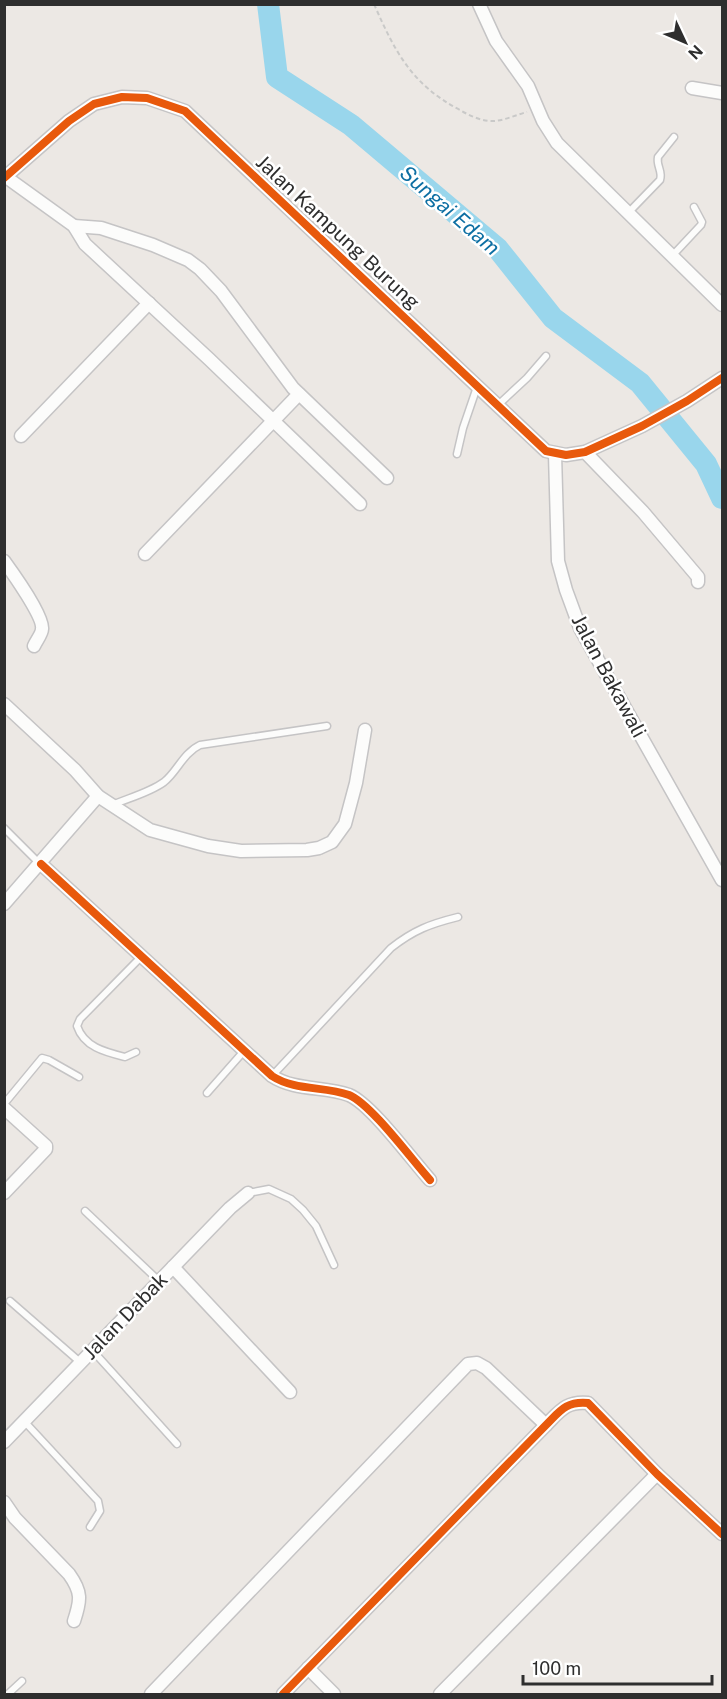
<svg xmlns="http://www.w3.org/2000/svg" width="727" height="1699" viewBox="0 0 727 1699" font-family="'Public Sans',sans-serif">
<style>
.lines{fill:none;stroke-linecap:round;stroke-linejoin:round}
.river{stroke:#99d6ec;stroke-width:22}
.lane-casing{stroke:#c5c4c5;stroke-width:9}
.street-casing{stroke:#c5c4c5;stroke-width:15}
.path{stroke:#c9c9c8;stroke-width:2;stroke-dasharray:4.5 3;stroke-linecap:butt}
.lane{stroke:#fcfcfb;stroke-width:6}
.street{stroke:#fcfcfb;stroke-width:12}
.cycleway-casing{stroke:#fff;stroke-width:11}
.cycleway{stroke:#e8590c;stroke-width:8}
.labels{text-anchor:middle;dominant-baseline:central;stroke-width:5;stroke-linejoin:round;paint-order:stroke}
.street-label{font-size:20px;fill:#2e2e2e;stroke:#fff}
.water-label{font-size:21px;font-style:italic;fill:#0d6fa3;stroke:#fff}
</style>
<rect width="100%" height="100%" fill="#ece8e4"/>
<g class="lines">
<!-- river -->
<polyline class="river" points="268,4 277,77 351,125 498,249 553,318 640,383 706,464 722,498"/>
<!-- lane casing -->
<g class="lane-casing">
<g id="lane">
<path d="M628,213l32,-33c3,-9 -4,-14 -2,-23l16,-20"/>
<polyline points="672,256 701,225 702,222 694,207"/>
<polyline points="498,405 527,378 546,356"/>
<polyline points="457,454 463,428 477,387"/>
<path d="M112,805c16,-7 37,-12 52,-23 13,-10 19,-29 36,-37l127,-19"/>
<polyline points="4,828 40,864"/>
<path d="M136,1052l-11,5c-20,-5 -41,-10 -48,-31l3,-7 61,-62"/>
<path d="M272,1076l119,-128c23,-18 39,-24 67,-31"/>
<polyline points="207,1093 244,1051"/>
<polyline points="4,1104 42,1058 49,1060 79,1077"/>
<polyline points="248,1193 269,1189 291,1199 303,1210 316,1226 334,1265"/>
<polyline points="85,1211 159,1281"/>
<polyline points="10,1301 80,1362"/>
<polyline points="93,1351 177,1444"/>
<polyline points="24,1421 98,1501 100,1511 90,1527"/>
<polyline points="8,1694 22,1681"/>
</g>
</g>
<!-- street casing -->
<g class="street-casing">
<g id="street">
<polyline points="479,4 496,41 528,86 543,121 557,143 722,305"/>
<polyline points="692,88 722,93"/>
<polyline points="6,177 74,226 85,244 209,359 360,504"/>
<polyline points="4,178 69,121 94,104 122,97 147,98 185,111 546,451 566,455 585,452 642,426 687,401 722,378"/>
<polyline points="74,226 101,228 153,245 188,260 200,269 221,291 293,388 387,478"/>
<polyline points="21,436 149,303"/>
<polyline points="585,452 643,512 698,577 698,582"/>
<polyline points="555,454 558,561 566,590 580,628 722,880"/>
<polyline points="145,554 299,394"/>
<path d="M4,561c8,11 40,56 38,68 0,5 -6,12 -8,17"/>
<polyline points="4,704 75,770 98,796 150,830 208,846 241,851 307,850 319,848 332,842 345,824 356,783 365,730"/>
<path d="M41,864l231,212c23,15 52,10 77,19 22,9 63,65 81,85"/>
<polyline points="4,904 98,796"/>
<polyline points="4,1108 46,1146 46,1149 4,1193"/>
<polyline points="173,1267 290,1392"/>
<polyline points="4,1442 230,1208 248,1193"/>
<path d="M4,1502l11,16 54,56c13,18 12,26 5,47"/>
<polyline points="308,1668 334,1694"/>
<polyline points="151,1694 468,1364 477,1363 486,1368 546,1425"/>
<path d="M283,1694l263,-269c14,-14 20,-24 42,-22l69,71 65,60"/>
<polyline points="440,1694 657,1474"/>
</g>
</g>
<!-- path -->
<path class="path" d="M374,4c21,48 38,81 86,106 10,6 23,12 35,11 10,-1 21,-6 32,-9"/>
<!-- lane -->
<use href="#lane" class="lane"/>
<!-- street -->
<use href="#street" class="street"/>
<!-- cycleway casing -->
<g class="cycleway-casing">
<g id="cycleway">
<polyline points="4,178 69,121 94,104 122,97 147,98 185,111 546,451 566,455 585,452 642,426 687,401 722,378"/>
<path d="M41,864l231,212c23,15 52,10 77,19 22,9 63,65 81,85"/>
<path d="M283,1694l263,-269c14,-14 20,-24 42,-22l69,71 65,60"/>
</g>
</g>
<!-- cycleway -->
<use href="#cycleway" class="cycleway"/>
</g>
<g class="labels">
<!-- street labels -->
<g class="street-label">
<text transform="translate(338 232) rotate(43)">Jalan Kampung Burung</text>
<text transform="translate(609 676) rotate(62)">Jalan Bakawali</text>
<text transform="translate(125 1316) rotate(-46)">Jalan Dabak</text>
</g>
<!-- water labels -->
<g class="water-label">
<text transform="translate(450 210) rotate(41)">Sungai Edam</text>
</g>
</g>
<!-- border -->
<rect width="727" height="1699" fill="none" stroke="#2e2e2e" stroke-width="12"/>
<!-- north arrow -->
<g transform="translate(685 42) rotate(134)" stroke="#ffffff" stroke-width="4.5" paint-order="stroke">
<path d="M0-4.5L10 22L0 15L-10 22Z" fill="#2e2e2e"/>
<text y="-9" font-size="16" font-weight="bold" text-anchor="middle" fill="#2e2e2e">N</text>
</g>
<!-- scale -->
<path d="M523 1675v9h189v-9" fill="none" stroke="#2e2e2e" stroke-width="3"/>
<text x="532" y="1675" font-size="18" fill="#2e2e2e" stroke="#ffffff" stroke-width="4.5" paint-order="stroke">100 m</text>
</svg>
